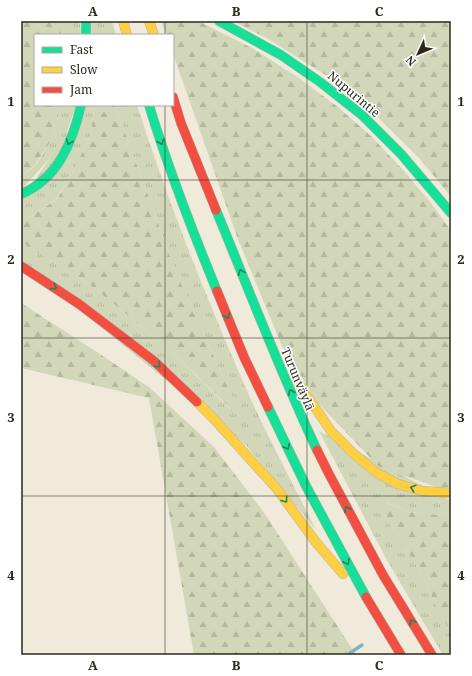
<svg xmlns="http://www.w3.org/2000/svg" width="472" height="676" viewBox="0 0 472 676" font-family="'Noto Serif',serif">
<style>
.grass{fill:url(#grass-tufts)}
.forest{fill:url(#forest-firs)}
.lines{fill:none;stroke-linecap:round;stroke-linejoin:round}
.stream{stroke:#82b1c6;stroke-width:3.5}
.fast-casing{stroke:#b5b1a5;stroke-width:10}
.slow-casing{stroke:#b5b1a5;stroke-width:10}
.jam-casing{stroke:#b5b1a5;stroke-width:10}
.fast{stroke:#16e098;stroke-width:9}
.slow{stroke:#ffcf43;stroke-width:9}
.jam{stroke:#f24e42;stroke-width:9}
.oneway{stroke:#21845a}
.grid{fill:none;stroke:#2c281d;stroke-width:1;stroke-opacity:0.55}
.labels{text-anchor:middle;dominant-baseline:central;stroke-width:3;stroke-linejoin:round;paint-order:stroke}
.street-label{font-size:12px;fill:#2c281d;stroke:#fff}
.neatline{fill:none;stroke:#2c281d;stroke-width:1.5}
.grid-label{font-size:13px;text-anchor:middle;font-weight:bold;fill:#2c281d}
</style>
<defs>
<pattern id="grass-tufts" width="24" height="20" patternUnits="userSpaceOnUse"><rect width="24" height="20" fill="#d1d7b8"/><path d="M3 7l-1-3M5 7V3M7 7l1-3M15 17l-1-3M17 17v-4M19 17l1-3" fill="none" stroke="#b4b99e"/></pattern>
<pattern id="forest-firs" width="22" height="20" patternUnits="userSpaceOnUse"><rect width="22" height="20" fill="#d1d7b8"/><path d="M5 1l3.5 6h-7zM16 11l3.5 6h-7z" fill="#b4b99e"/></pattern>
</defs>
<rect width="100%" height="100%" fill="#efeada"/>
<!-- grass -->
<g class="grass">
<polygon points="61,21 80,21 81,35 61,35"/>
<polygon points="90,21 112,21 116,35 91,35"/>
<polygon points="61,105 76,105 63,144 21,190 21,177 36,165 52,139"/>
<polygon points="86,105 95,105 90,136 73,172 56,199 29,218 21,220 21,201"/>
<path d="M115,105h22c16,50 34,100 53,149 20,50 40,99 62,148 20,43 43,86 64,128l-70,-85 -225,-183v-20l69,43 73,58 67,66 6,-3 -61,-136z"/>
<polygon points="319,431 451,501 451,511 439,515 409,512 386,502 382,512 416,565 451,634 451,655 443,655 388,562"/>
</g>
<!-- forest -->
<g class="forest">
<polygon points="21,21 61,21 61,35 35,35 35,105 61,105 52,139 35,165 21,177"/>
<polygon points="161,21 198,21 252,48 296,76 338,107 372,137 403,170 431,203 451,231 451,488 442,489 379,467 318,403 282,346 238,239 173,54 173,35 166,35"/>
<polygon points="233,21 451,21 451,197 421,160 351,91 268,39"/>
<polygon points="95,105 115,105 175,270 236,406 231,409 163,343 90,285 21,242 21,220 29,218 57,199 73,172 90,136"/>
<polygon points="21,303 106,358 150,388 214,447 265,514 356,655 194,655 149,398 21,368"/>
<polygon points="385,502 409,512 439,515 451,511 451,634 416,565 382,512"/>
</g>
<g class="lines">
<!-- stream -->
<g class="stream">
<polyline points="350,653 362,645"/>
<polyline points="348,655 350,653 353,655"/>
</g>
<!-- fast casing -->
<g class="fast-casing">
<g id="fast">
<polyline points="86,21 86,35"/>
<polyline points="219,21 281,55 320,82 362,115 401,154 451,213"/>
<path d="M149,105c19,63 43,125 68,186"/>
<path d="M21,194c37,-15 52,-53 60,-89"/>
<path d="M216,210c33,80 64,162 101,240"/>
<polyline points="268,407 306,486 366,597"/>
</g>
</g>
<!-- slow casing -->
<g class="slow-casing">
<g id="slow">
<polyline points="123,21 127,35"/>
<polyline points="149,21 154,35"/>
<polyline points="297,381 331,431 353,453 377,473 398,484 423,491 451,493"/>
<polyline points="197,402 213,418 277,489 315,541 343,574"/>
</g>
</g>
<!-- jam casing -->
<g class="jam-casing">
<g id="jam">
<polyline points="173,97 181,123 216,210"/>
<polyline points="21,266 79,304 154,361 197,402"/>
<polyline points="217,291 244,357 268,407"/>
<polyline points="317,450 329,474 383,575 432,655"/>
<polyline points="366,597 401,655"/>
</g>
</g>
<!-- fast -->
<use href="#fast" class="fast"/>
<!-- slow -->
<use href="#slow" class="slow"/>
<!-- jam -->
<use href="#jam" class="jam"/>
</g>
<!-- one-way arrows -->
<defs><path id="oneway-chevron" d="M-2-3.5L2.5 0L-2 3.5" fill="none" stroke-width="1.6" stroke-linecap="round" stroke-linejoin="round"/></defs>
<g class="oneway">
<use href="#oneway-chevron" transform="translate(69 142) rotate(113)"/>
<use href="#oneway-chevron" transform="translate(161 142) rotate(70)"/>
<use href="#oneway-chevron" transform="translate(241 272) rotate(-112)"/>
<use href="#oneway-chevron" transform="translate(54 287) rotate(33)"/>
<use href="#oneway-chevron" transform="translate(227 316) rotate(68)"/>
<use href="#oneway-chevron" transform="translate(158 365) rotate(43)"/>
<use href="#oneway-chevron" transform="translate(291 392) rotate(-113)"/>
<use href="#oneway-chevron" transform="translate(287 447) rotate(64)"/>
<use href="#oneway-chevron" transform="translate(413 488) rotate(-163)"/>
<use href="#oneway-chevron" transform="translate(285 500) rotate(54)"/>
<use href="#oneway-chevron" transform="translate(347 509) rotate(-118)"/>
<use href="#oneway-chevron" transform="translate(347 562) rotate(61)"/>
<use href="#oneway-chevron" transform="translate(412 622) rotate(-121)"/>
</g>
<!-- grid -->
<path class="grid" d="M165,21v14M307,21v634M165,105v550M21,180h430M21,338h430M21,496h430"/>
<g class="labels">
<!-- street labels -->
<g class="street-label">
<text transform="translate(354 94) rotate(40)">Nupurintie</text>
<text transform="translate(298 379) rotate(67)">Turunväylä</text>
</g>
</g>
<!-- border -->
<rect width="472" height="676" fill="none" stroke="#ffffff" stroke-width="44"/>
<!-- legend -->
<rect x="34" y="34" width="140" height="72" fill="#ffffff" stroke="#aba9a5"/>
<rect x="42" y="47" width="20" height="6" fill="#16e098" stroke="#aba9a5"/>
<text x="70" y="54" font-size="12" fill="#2c281d">Fast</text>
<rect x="42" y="67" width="20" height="6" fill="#ffcf43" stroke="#aba9a5"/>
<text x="70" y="74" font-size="12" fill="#2c281d">Slow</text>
<rect x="42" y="87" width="20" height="6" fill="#f24e42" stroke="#aba9a5"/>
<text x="70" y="94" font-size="12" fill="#2c281d">Jam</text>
<!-- north arrow -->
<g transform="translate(418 54) rotate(226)" stroke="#ffffff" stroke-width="3" paint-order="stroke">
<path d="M0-3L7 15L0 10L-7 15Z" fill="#2c281d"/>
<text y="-6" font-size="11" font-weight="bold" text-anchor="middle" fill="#2c281d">N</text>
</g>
<rect x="22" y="22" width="428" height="632" class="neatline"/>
<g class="grid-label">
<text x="93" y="16">A</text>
<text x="236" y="16">B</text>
<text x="379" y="16">C</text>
<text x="11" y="106">1</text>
<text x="461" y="106">1</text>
<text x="11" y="264">2</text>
<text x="461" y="264">2</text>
<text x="11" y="422">3</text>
<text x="461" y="422">3</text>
<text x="11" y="580">4</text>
<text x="461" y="580">4</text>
<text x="93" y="670">A</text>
<text x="236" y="670">B</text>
<text x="379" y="670">C</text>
</g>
</svg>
